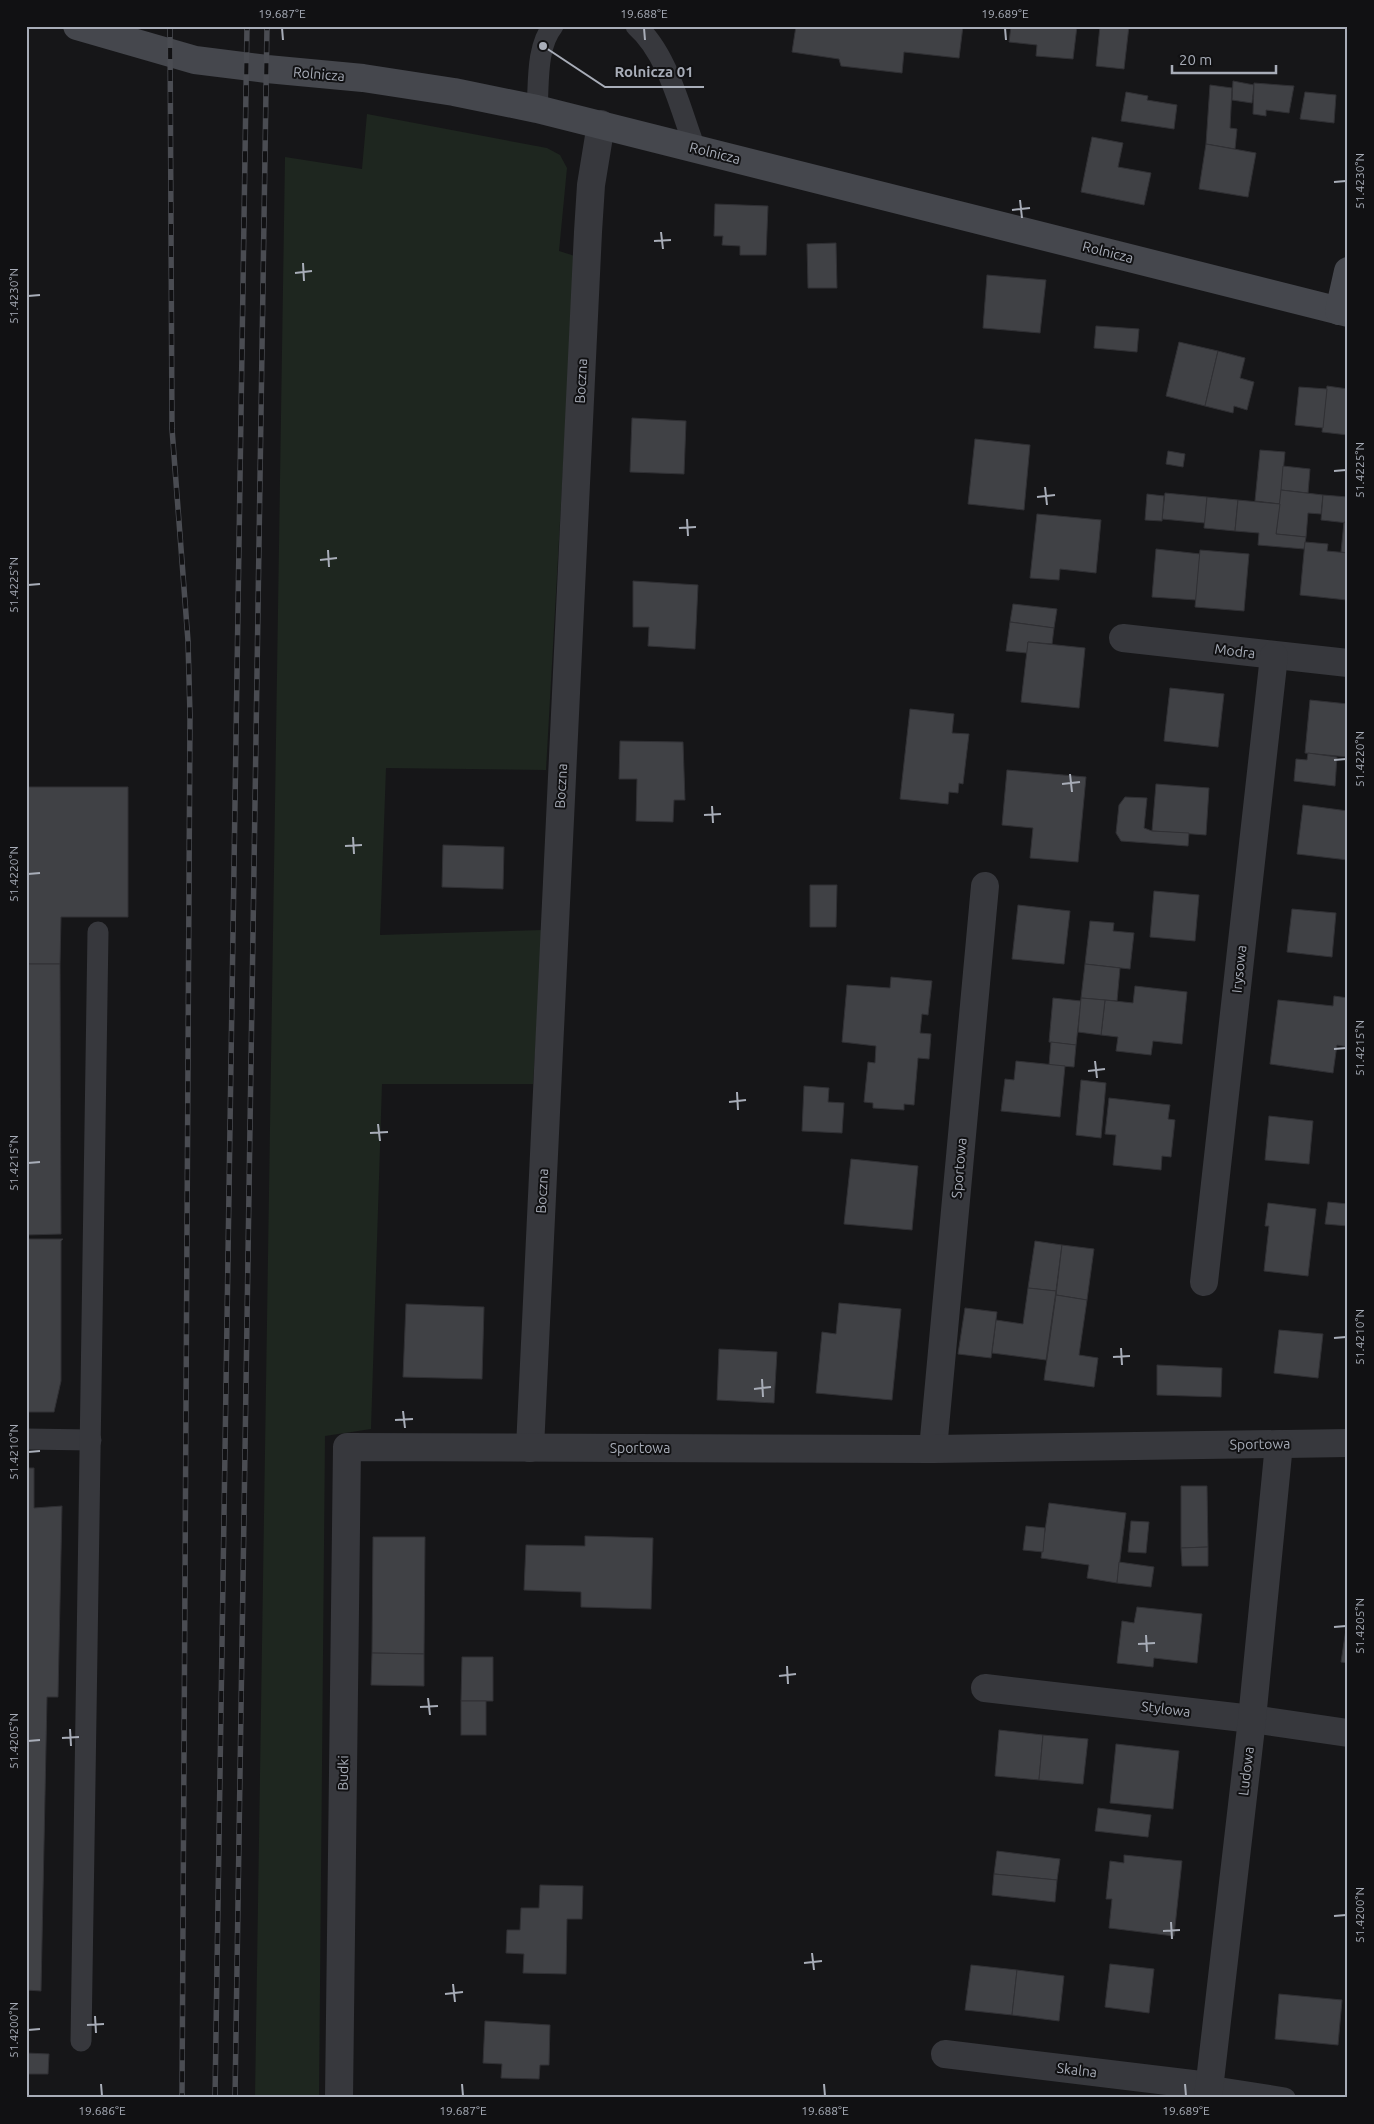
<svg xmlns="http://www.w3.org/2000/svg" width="1374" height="2124" viewBox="0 0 1374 2124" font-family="Ubuntu,sans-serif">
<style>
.green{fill:#1e261f}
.building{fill:#404145;stroke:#303034}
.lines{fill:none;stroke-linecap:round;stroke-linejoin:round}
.lane{stroke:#37383d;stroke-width:21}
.street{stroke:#37383d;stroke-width:28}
.secondary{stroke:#45474d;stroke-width:28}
.rail-casing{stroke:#4a4c52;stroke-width:5.5}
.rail{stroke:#111113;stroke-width:4;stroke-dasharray:11;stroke-linecap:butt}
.ticks{fill:none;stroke:#a8adb8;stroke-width:2}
.labels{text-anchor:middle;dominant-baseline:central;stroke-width:4;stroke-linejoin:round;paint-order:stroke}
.street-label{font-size:14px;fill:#a8adb8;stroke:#111113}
.leader{fill:none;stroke:#a8adb8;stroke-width:2}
.callout-dot{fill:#a8adb8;stroke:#111113;stroke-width:2}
.callout-label{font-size:15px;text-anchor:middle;font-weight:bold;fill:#a8adb8;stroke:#111113;stroke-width:4;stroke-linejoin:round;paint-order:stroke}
.neatline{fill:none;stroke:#a8adb8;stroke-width:2}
.ticks-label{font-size:12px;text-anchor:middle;fill:#a8adb8}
</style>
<rect width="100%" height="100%" fill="#161618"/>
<!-- green -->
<polygon class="green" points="367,114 547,148 560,155 567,168 559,251 575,256 546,770 386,768 380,935 543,930 533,1084 382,1084 371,1429 325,1436 319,2098 255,2098 285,157 362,169"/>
<!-- building -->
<g class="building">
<polygon points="796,26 963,26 959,58 904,52 902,73 841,66 839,59 792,52"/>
<polygon points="1011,26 1077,26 1073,59 1036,56 1037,45 1009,42"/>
<polygon points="1100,26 1129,26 1124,69 1096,66"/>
<polygon points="1233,81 1254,85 1252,103 1232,100"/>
<polygon points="1254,83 1294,86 1289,113 1266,110 1266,116 1253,114"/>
<polygon points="1210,85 1232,88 1230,128 1237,129 1235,149 1206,144"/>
<polygon points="1126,92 1148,96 1147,100 1177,105 1174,129 1121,121"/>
<polygon points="1305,92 1336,95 1334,123 1300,119"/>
<polygon points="1092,137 1123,143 1118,167 1151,173 1144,205 1081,192"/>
<polygon points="1206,144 1256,153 1248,197 1199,189"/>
<polygon points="715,204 768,206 766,255 740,255 740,246 722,245 723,236 714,236"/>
<polygon points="836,243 837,288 808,288 807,244"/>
<polygon points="987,275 1046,280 1040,333 983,328"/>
<polygon points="1096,326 1139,329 1137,352 1094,348"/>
<polygon points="1179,342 1218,351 1205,406 1166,396"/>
<polygon points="1218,351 1245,358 1240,378 1254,382 1247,410 1234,406 1233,413 1205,406"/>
<polygon points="1327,386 1348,389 1348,435 1322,432"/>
<polygon points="1299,387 1327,389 1323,428 1295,425"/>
<polygon points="632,418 686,421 684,474 630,472"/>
<polygon points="975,439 1030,445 1024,510 968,504"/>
<polygon points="1260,450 1285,452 1280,504 1255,501"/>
<polygon points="1168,451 1185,454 1183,467 1166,464"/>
<polygon points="1283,466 1310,469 1308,493 1281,490"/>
<polygon points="1281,490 1323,495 1321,514 1308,513 1306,537 1276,534"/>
<polygon points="1165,493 1207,497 1205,523 1162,519"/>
<polygon points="1147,494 1164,496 1162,521 1145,520"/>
<polygon points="1323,495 1348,497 1348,523 1321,520"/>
<polygon points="1207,497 1238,500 1235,531 1204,528"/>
<polygon points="1238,500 1280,504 1276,534 1306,537 1304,549 1258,545 1259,533 1235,531"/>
<polygon points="1037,514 1101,520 1096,573 1060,569 1059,580 1030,578"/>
<polygon points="1344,522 1348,523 1348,553 1341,552"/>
<polygon points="1305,542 1328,544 1327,551 1348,553 1347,600 1300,595"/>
<polygon points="1156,549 1200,554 1196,600 1152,597"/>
<polygon points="1200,550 1249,554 1244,611 1195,607"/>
<polygon points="633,581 698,585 695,649 648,646 649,627 633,627"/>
<polygon points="1013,604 1057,609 1054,628 1010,622"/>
<polygon points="1010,622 1054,628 1052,644 1028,642 1027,653 1006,651"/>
<polygon points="1028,642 1085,648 1079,708 1021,702"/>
<polygon points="1170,688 1224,694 1218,747 1164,741"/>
<polygon points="1310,700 1348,704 1348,757 1305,753"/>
<polygon points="910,709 954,714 952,733 969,734 963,784 959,783 958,793 949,792 948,804 900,799"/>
<polygon points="620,741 683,742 685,800 674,800 673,822 636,821 637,779 619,779"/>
<polygon points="1308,753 1337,757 1335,786 1294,781 1296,759 1307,760"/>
<polygon points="1007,770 1086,777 1078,862 1030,858 1033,828 1002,825"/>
<polygon points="1156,784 1209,788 1206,835 1152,831"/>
<polygon points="26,787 128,787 128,917 61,917 60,964 26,964"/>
<polygon points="1125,797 1147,798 1144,828 1152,831 1189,833 1188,846 1121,841 1116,833 1119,805"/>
<polygon points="1303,805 1348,811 1348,860 1297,854"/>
<polygon points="443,845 504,847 503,889 442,887"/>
<polygon points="810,885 837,885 836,927 810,927"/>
<polygon points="1154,891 1199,895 1195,941 1150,937"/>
<polygon points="1018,905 1070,911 1064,964 1012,959"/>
<polygon points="1292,909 1336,913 1332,957 1287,952"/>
<polygon points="1090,921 1114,923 1113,931 1134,933 1130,969 1085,964"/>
<polygon points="26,964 60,964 61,1234 26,1235"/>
<polygon points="1085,964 1120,968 1117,1001 1081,998"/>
<polygon points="891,977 932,981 928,1015 922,1014 920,1033 931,1034 929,1059 918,1058 914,1105 904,1104 904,1110 873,1108 873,1103 864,1102 868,1062 875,1063 876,1046 842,1042 847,985 890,988"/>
<polygon points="1135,986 1187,992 1182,1044 1153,1041 1151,1055 1116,1051 1118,1037 1101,1035 1105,1000 1133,1003"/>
<polygon points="1334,996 1348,998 1348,1047 1337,1045 1333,1073 1270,1064 1278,1000 1333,1006"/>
<polygon points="1053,998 1081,1001 1076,1045 1049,1042"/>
<polygon points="1081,998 1105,1000 1101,1035 1078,1032"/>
<polygon points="1051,1042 1076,1045 1074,1067 1049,1065"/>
<polygon points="1016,1061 1065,1066 1060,1117 1001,1111 1005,1079 1014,1080"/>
<polygon points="1081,1080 1106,1083 1101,1138 1076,1135"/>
<polygon points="804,1086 829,1088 828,1102 844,1103 842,1133 802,1131"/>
<polygon points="1109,1098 1170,1105 1168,1119 1175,1120 1171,1157 1162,1156 1161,1170 1113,1165 1116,1135 1105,1134"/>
<polygon points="1269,1116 1313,1121 1309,1164 1265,1160"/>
<polygon points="851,1159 918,1166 912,1230 844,1224"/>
<polygon points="1328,1202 1348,1204 1348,1226 1325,1224"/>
<polygon points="1268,1203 1316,1209 1308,1276 1264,1271 1269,1226 1265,1226"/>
<polygon points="27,1239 63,1239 61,1241 61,1381 54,1412 26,1412"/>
<polygon points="1035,1241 1062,1245 1056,1291 1028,1288"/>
<polygon points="1062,1245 1094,1249 1087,1300 1056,1295"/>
<polygon points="1028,1288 1056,1291 1046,1360 992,1353 996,1320 1023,1324"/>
<polygon points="1056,1295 1087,1300 1079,1355 1098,1358 1094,1387 1044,1380"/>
<polygon points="839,1303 901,1309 892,1400 816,1393 822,1332 836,1334"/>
<polygon points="406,1304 484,1307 482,1379 403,1377"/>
<polygon points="965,1308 997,1312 991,1358 958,1354"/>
<polygon points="1279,1330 1323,1334 1318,1378 1274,1373"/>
<polygon points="719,1349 777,1352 774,1403 717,1400"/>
<polygon points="1157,1365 1222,1368 1221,1397 1157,1395"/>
<polygon points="26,1468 34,1468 34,1508 62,1506 58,1697 47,1697 41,1991 26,1990"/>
<polygon points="1181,1486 1207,1486 1208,1547 1181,1548"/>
<polygon points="1049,1503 1126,1513 1117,1583 1087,1578 1089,1565 1041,1558"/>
<polygon points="1131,1521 1149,1522 1146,1553 1128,1552"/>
<polygon points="1026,1526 1045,1528 1043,1552 1023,1550"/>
<polygon points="585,1536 653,1538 651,1609 581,1607 581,1592 524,1590 526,1545 585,1546"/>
<polygon points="373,1537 425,1537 424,1654 372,1653"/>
<polygon points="1208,1547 1208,1566 1182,1566 1181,1548"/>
<polygon points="1119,1562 1154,1567 1151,1587 1117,1583"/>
<polygon points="1137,1607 1202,1614 1197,1663 1154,1658 1153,1667 1117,1663 1122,1621 1134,1623"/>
<polygon points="1348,1616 1348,1663 1341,1662"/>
<polygon points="372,1653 424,1654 424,1686 371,1685"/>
<polygon points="462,1657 493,1657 493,1701 461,1701"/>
<rect x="461" y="1701" width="25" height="34"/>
<polygon points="999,1730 1043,1735 1039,1780 995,1776"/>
<polygon points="1043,1735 1088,1739 1083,1784 1039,1780"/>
<polygon points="1116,1744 1179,1751 1173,1809 1110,1803"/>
<polygon points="1098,1808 1151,1815 1148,1837 1095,1831"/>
<polygon points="997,1851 1060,1859 1057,1880 994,1874"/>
<polygon points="1124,1855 1182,1861 1174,1936 1109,1928 1112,1899 1106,1899 1110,1861 1124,1863"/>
<polygon points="994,1874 1057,1880 1055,1902 992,1895"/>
<polygon points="540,1885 583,1886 582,1919 567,1919 566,1974 523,1973 524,1954 506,1953 507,1930 520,1930 521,1908 539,1908"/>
<polygon points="1110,1964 1154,1969 1149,2013 1105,2007"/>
<polygon points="971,1965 1017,1970 1012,2015 965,2010"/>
<polygon points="1017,1970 1064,1976 1059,2021 1012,2015"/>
<polygon points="1279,1994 1342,2000 1338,2045 1275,2039"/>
<polygon points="485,2021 550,2025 549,2065 540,2065 539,2079 501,2078 502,2064 483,2063"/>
<polygon points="26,2053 49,2054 48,2074 26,2074"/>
</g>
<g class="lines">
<!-- lane -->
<g class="lane">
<path d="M636,26c32,28 44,83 59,122"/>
<path d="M537,109c2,-26 -1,-62 16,-83"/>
<polyline points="26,1439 91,1440"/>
<polyline points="81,2041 98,932"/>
<polyline points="1209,2086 1285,2098"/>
</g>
<!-- street -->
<g class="street">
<polyline points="1123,638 1348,663"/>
<polyline points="1204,1282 1274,656"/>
<polyline points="530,1448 588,232 591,185 601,124"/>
<polyline points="933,1449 985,886"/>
<polyline points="985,1688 1252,1719 1348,1733"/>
<polyline points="945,2054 1209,2086"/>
<polyline points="339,2098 347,1447 933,1449 1348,1443"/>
<polyline points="1208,2098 1252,1719 1279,1444"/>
</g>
<!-- secondary -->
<g class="secondary">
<polyline points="77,26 195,60 267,69 363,78 454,92 537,109 1348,313"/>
<polyline points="1339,311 1348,271"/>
</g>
<!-- rail casing -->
<g class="rail-casing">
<g id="rail">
<polyline points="170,26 172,429 188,641 190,715 182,2098"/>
<polyline points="215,2098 247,26"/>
<polyline points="235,2098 267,26"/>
</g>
</g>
<!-- rail -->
<use href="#rail" class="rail"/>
</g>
<!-- ticks -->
<path class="ticks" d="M282,28l1,12M644,28l1,12M1005,28l1,12M1334,182l12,-1M1020,200l2,18M1012,210l18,-2M661,232l2,17M654,241l17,-1M303,263l1,18M295,273l17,-2M28,296l12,-1M1334,471l12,-1M1045,487l2,18M1037,497l18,-2M687,519l1,17M679,528l17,-1M328,550l1,17M320,560l17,-2M28,585l12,-1M1334,760l12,-1M1070,774l2,18M1062,784l18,-2M712,806l1,17M704,815l17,-1M353,837l1,17M345,846l17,-1M28,874l12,-1M1334,1049l12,-1M1095,1061l2,17M1088,1071l17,-2M737,1092l1,18M729,1102l17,-2M378,1124l2,17M370,1133l18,-1M28,1163l12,-1M1334,1338l12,-1M1121,1348l1,17M1113,1357l17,-1M762,1379l1,18M754,1389l17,-2M403,1411l2,17M395,1420l18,-1M28,1452l12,-1M1334,1627l12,-1M1146,1635l1,17M1138,1644l17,-1M787,1666l1,18M779,1676l17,-2M428,1698l2,17M420,1707l18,-1M70,1729l1,17M62,1738l17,-1M28,1741l12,-1M1334,1916l12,-1M1171,1922l1,17M1163,1931l17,-1M812,1953l2,17M804,1963l18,-2M453,1984l2,18M445,1994l18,-2M95,2016l1,17M87,2025l17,-1M28,2030l12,-1M101,2084l1,12M462,2084l1,12M824,2084l1,12M1185,2084l1,12"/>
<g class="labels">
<!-- street labels -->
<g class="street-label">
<text transform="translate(319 74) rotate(5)">Rolnicza</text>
<text transform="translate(715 153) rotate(14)">Rolnicza</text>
<text transform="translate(1108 252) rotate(14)">Rolnicza</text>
<text transform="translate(581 381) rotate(-87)">Boczna</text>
<text transform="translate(1235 651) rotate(7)">Modra</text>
<text transform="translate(561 786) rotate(-87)">Boczna</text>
<text transform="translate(1239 969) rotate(-84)">Irysowa</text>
<text transform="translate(959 1168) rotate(-85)">Sportowa</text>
<text transform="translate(542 1191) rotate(-87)">Boczna</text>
<text transform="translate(1260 1444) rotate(-1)">Sportowa</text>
<text x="640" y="1448">Sportowa</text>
<text transform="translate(1166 1709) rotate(7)">Stylowa</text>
<text transform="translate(1246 1771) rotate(-83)">Ludowa</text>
<text transform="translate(343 1773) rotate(-89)">Budki</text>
<text transform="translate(1077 2070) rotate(7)">Skalna</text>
</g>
</g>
<!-- callouts -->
<path class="leader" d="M543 46L605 87H704"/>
<circle class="callout-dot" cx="543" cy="46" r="5"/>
<g class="callout-label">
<text x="654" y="77">Rolnicza 01</text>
</g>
<!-- border -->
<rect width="1374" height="2124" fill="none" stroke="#111113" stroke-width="55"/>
<!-- scale -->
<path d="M1172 65v8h104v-8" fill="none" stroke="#a8adb8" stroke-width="2.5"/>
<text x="1179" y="65" font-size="15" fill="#a8adb8" stroke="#111113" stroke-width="4" paint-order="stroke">20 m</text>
<rect x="28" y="28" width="1318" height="2068" class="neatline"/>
<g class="ticks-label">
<text x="282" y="18">19.687°E</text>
<text x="644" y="18">19.688°E</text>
<text x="1005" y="18">19.689°E</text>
<text transform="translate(1360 181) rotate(-90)" y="4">51.4230°N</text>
<text transform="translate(14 296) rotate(-90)" y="4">51.4230°N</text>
<text transform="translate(1360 470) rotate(-90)" y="4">51.4225°N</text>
<text transform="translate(14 585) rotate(-90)" y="4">51.4225°N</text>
<text transform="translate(1360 759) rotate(-90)" y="4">51.4220°N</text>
<text transform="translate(14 874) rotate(-90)" y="4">51.4220°N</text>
<text transform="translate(1360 1048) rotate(-90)" y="4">51.4215°N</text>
<text transform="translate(14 1163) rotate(-90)" y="4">51.4215°N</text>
<text transform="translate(1360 1337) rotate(-90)" y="4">51.4210°N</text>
<text transform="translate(14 1452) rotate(-90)" y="4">51.4210°N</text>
<text transform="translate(1360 1626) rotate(-90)" y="4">51.4205°N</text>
<text transform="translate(14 1741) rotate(-90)" y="4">51.4205°N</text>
<text transform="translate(1360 1915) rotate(-90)" y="4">51.4200°N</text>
<text transform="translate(14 2030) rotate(-90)" y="4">51.4200°N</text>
<text x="102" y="2115">19.686°E</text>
<text x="463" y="2115">19.687°E</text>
<text x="825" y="2115">19.688°E</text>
<text x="1186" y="2115">19.689°E</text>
</g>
</svg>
